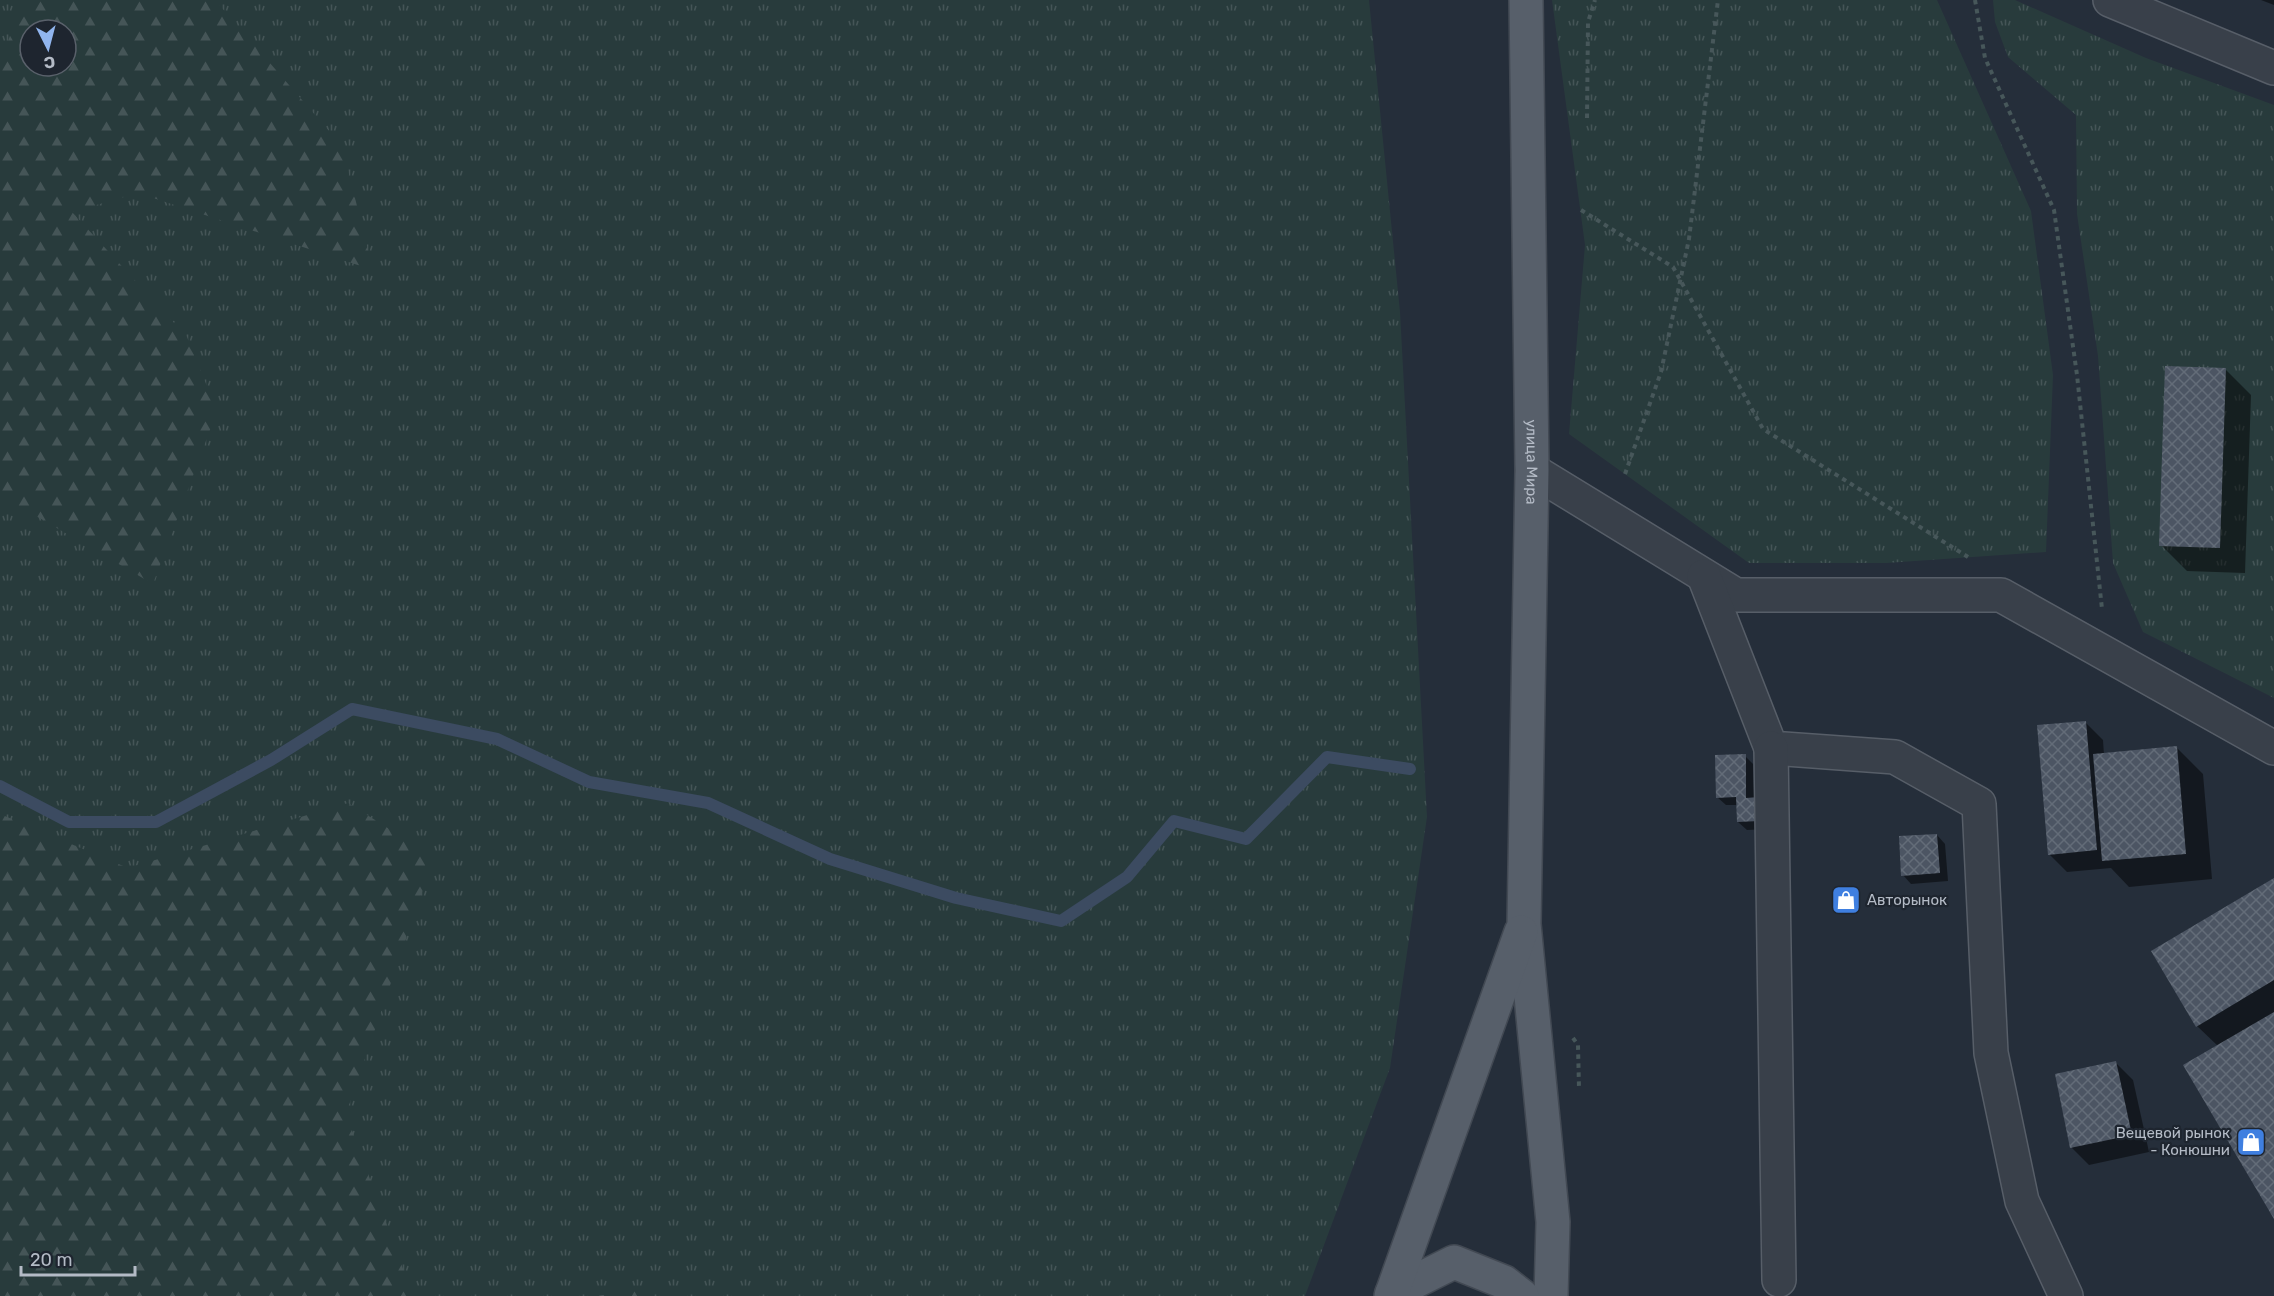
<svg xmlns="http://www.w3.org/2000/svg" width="2274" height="1296" viewBox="0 0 2274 1296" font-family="Rubik,sans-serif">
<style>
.grass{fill:url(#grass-tufts);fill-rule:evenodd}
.forest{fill:url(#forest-firs);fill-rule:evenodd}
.shadow{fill:#0007}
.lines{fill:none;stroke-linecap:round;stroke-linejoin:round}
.stream{stroke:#3c4b61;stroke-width:12}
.building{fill:url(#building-cross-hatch)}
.minor-casing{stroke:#575e68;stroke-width:36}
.major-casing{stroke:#424953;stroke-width:36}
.path{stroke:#47575a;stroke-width:4;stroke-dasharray:4.5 4.5;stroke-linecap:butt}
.minor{stroke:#39404a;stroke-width:33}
.major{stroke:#575f6a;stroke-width:33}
.labels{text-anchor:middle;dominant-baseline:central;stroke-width:4.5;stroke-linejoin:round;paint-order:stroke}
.street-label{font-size:15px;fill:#b4bbc6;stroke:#1e252f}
.poi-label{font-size:15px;fill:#b4bbc6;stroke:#1e252f;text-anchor:start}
</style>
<defs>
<pattern id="grass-tufts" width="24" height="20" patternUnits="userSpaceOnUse" patternTransform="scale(1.5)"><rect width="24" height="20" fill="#283b3c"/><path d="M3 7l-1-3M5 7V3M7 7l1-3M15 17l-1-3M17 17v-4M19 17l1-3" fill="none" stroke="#455557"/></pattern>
<pattern id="forest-firs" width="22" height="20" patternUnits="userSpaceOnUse" patternTransform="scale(1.5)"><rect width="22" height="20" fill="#283b3c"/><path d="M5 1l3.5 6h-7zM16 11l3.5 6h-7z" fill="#455557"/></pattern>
<pattern id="building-cross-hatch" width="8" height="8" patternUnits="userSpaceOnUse" patternTransform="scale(1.5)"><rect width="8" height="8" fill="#4c5563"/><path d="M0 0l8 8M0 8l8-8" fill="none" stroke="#636c78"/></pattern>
</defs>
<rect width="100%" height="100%" fill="#252e3a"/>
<!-- grass -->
<g class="grass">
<path d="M0,0h1369l31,312 27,505 -37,251 -85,228h-1305zM30,30h36v36h-36z"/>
<polygon points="1552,0 1937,0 2031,211 2053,375 2046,552 1886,563 1749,563 1569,434 1585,245"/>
<polygon points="1993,0 2015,0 2146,58 2274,105 2274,698 2143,632 2113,563 2098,356 2077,214 2076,115 2008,57 1995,22"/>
</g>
<!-- forest -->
<g class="forest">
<path d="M23,0h192l127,146 31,124 -235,-77 -66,19 115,125 30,74 -64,173 -153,-89v-444l7,-7zM30,30h36v36h-36z"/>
<polygon points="348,803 434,857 346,1114 413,1296 0,1296 0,814 128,868"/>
<polygon points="647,1288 653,1296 597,1296"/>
</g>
<!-- shadow -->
<g class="shadow">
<polygon points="2261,0 2274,0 2274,5"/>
<polygon points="2225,369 2251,395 2245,573 2187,571 2161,545"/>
<polygon points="2085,722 2103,740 2104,755 2177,748 2203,774 2212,879 2129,887 2111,868 2067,872 2049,854"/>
<polygon points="1745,756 1753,764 1754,799 1768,829 1747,830 1738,822 1738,805 1726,805 1717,797"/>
<polygon points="1937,835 1945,844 1948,881 1911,884 1903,875"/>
<polygon points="2274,880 2274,1216 2218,1046 2197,1026"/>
<polygon points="2116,1063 2133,1080 2149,1152 2089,1165 2072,1148 2056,1075"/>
</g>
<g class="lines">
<!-- stream -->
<polyline class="stream" points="0,786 69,822 156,822 271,760 352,709 497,739 589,782 708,803 830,859 956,898 1061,921 1127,877 1174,821 1246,839 1327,757 1410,769"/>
</g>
<!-- building -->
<g class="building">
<polygon points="2165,366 2226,368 2220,548 2159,546"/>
<polygon points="2086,721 2097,850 2048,855 2037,725"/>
<polygon points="2177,746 2186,854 2102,861 2093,754"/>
<polygon points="1746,754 1746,798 1759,797 1760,821 1737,822 1736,797 1716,798 1715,755"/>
<polygon points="1937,834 1940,873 1901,876 1899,836"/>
<polygon points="2274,878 2274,980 2196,1027 2151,951"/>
<polygon points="2274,1012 2274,1219 2183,1065"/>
<polygon points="2116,1061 2132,1135 2070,1148 2055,1074"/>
</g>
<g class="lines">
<!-- minor casing -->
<g class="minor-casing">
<g id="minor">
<polyline points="2110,0 2274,68"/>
<polyline points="1532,470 1736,595 2001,595 2274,748"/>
<polyline points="1704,576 1771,748 1895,757 1979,804 1991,1053 2022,1201 2066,1296"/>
<polyline points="1771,748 1779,1280"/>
</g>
</g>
<!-- major casing -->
<g class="major-casing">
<g id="major">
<path id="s1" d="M1526,0l6,470 -8,454 29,298 -2,74"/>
<polyline points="1392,1293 1454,1262 1504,1282 1522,1296"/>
<polyline points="1391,1296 1521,932"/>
</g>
</g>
<!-- path -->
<g class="path">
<polyline points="1975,0 1985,58 2054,210 2077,375 2102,609"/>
<polyline points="1587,118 1588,22 1595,0"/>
<polyline points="1581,210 1673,267 1763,429 1968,557"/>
<polyline points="1625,474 1661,372 1689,239 1718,0"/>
<polyline points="1573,1038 1578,1045 1579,1088"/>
</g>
<!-- minor -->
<use href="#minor" class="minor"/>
<!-- major -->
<use href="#major" class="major"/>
</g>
<!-- icons -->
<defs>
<g id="shop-square" transform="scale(1.5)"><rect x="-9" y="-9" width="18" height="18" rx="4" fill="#3f7fe0" stroke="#1e252f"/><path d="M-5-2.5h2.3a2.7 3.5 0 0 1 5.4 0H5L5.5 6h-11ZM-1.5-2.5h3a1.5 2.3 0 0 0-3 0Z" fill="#fff"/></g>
</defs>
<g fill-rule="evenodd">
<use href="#shop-square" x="1846" y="900"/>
<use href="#shop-square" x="2251" y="1142"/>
</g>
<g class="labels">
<!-- street labels -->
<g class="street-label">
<text stroke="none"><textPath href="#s1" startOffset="462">улица Мира</textPath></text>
</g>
<!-- poi labels -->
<g class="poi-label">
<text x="1867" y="900">Авторынок</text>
<text x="2230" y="1133" text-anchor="end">Вещевой рынок<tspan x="2230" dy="17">- Конюшни</tspan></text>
</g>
</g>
<!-- north arrow -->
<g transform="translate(48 48) rotate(174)"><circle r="28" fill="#1e252f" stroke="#5a616b" stroke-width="1.5"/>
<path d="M0-4.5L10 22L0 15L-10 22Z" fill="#91b5ee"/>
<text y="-9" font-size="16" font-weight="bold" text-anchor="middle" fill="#b4bbc6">С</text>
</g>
<!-- scale -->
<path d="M21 1266v9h114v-9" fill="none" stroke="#b4bbc6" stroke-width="3"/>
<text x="30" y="1266" font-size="18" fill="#b4bbc6" stroke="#1e252f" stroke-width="4.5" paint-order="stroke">20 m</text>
</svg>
